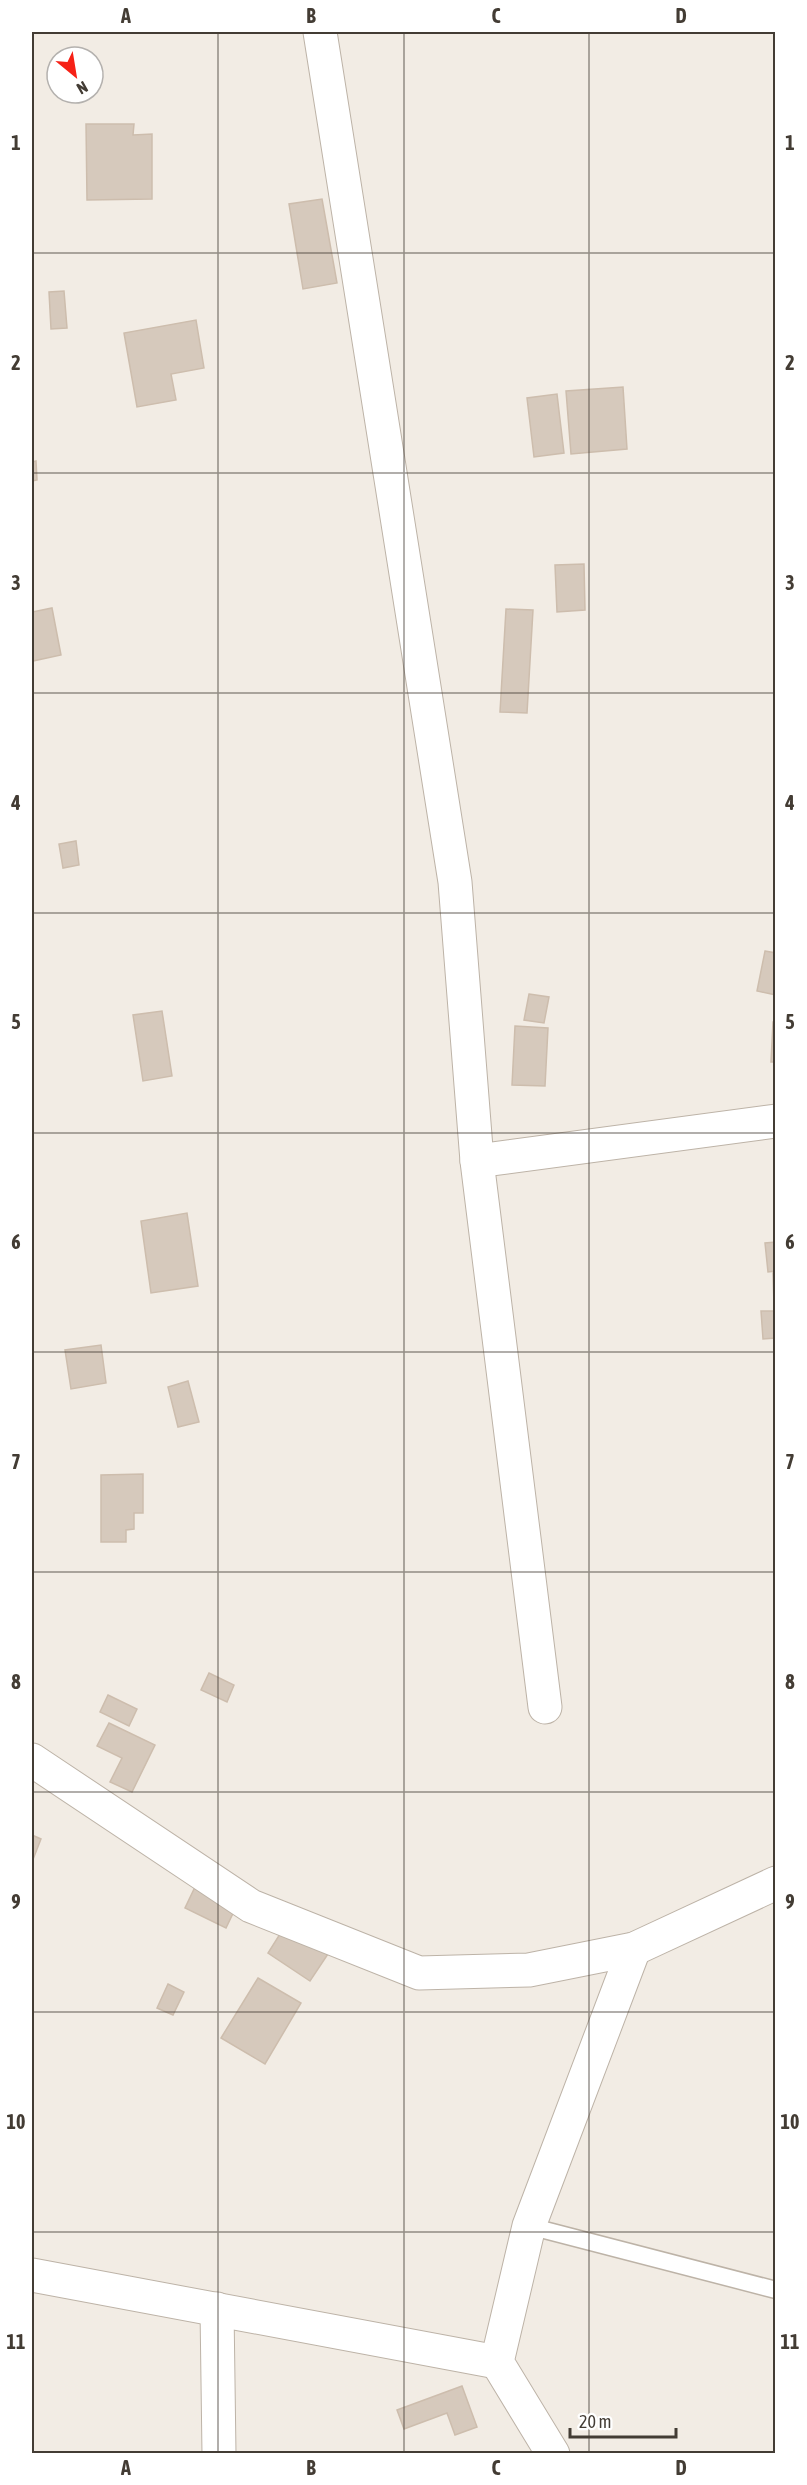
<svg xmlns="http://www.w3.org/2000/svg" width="807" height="2485" viewBox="0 0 807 2485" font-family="'Asap Condensed',sans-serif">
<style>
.building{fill:#d6c9bc;stroke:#cdbdad;stroke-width:1.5}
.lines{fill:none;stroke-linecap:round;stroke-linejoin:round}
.lane-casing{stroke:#bdb3a7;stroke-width:19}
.street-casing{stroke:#bdb3a7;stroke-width:35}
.lane{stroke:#fff;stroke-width:16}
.street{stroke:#fff;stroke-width:33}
.grid{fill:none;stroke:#433c34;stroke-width:1.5;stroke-opacity:0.55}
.neatline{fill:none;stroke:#433c34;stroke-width:2}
.grid-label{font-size:20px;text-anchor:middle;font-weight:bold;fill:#433c34}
</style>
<rect width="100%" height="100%" fill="#f2ece4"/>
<!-- building -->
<g class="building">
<polygon points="86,124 134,124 133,135 152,134 152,199 87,200"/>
<polygon points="322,199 337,283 303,289 289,204"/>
<polygon points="64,291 67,328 51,329 49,292"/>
<polygon points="196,320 204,368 171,374 176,400 137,407 124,333"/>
<polygon points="623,387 627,449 571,454 566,391"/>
<polygon points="557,394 564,453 534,457 527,398"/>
<polygon points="36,461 37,480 32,481 32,462"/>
<polygon points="584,564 585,610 557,612 555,565"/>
<polygon points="52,608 61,655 33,661 32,612"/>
<polygon points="506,609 533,610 527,713 500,712"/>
<polygon points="76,841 79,865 63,868 59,844"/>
<polygon points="765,951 776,953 776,995 757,991"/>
<polygon points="529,994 549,997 544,1023 524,1020"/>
<polygon points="162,1011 172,1076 143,1081 133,1015"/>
<polygon points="773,1022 776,1022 776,1062 771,1062"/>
<polygon points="515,1026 548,1028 545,1086 512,1085"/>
<polygon points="187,1213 198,1286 151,1293 141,1221"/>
<polygon points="776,1242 776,1271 768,1272 765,1243"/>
<polygon points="773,1273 776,1273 776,1305 774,1305"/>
<polygon points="761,1311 776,1311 776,1338 763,1339"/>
<polygon points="101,1345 106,1383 71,1389 65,1350"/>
<polygon points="188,1381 199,1422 178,1427 168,1387"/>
<polygon points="143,1474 143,1513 134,1513 134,1529 126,1530 126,1542 101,1542 101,1475"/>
<polygon points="209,1673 234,1685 227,1702 201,1690"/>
<polygon points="108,1695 137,1709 129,1726 100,1712"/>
<polygon points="109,1723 155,1745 132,1792 110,1782 122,1758 97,1746"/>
<polygon points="32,1835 41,1839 32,1862"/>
<polygon points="195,1887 236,1907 226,1928 185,1908"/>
<polygon points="285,1926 328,1954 310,1981 268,1953"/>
<polygon points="258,1978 301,2003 265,2064 221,2038"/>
<polygon points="168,1984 184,1992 173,2015 157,2008"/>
<polygon points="462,2386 477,2427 455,2435 447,2413 404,2429 397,2410"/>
</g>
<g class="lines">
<!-- lane casing -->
<g class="lane-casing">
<polyline id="lane" points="529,2226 776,2290"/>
</g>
<!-- street casing -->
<g class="street-casing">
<g id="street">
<polyline points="320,32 455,882 477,1161 545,1707"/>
<polyline points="477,1161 776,1121"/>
<polyline points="32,1760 251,1906 419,1973 529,1970 634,1949 776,1883"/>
<polyline points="32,2275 497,2362"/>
<polyline points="217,2309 219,2454"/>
<polyline points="553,2454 497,2362 529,2226 634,1949"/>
</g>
</g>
<!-- lane -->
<use href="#lane" class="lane"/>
<!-- street -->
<use href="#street" class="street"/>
</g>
<!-- grid -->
<path class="grid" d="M218,32v2422M404,32v2422M589,32v2422M32,253h744M32,473h744M32,693h744M32,913h744M32,1133h744M32,1352h744M32,1572h744M32,1792h744M32,2012h744M32,2232h744"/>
<!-- border -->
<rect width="807" height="2485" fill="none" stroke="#ffffff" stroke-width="66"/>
<!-- north arrow -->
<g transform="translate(75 75) rotate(150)"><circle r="28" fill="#ffffff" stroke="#b4b1ae" stroke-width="1.5"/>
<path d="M0-4.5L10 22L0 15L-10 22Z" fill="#f62116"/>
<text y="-9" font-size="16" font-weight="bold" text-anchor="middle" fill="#433c34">N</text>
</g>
<!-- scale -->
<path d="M570 2428v9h106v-9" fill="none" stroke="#433c34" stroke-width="3"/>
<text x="579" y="2428" font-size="18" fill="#433c34" stroke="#ffffff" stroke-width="4.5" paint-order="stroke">20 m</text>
<rect x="33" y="33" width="741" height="2419" class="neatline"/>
<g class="grid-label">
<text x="126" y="23">A</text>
<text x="311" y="23">B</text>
<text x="496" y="23">C</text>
<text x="681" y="23">D</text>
<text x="16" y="150">1</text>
<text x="790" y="150">1</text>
<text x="16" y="370">2</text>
<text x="790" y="370">2</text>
<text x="16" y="590">3</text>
<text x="790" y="590">3</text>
<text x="16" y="810">4</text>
<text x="790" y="810">4</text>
<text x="16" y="1029">5</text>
<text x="790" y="1029">5</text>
<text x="16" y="1249">6</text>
<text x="790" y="1249">6</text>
<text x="16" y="1469">7</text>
<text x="790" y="1469">7</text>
<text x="16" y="1689">8</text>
<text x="790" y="1689">8</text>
<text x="16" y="1909">9</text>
<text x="790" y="1909">9</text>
<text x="16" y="2129">10</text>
<text x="790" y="2129">10</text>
<text x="16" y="2349">11</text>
<text x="790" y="2349">11</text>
<text x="126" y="2475">A</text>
<text x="311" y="2475">B</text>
<text x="496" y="2475">C</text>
<text x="681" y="2475">D</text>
</g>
</svg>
